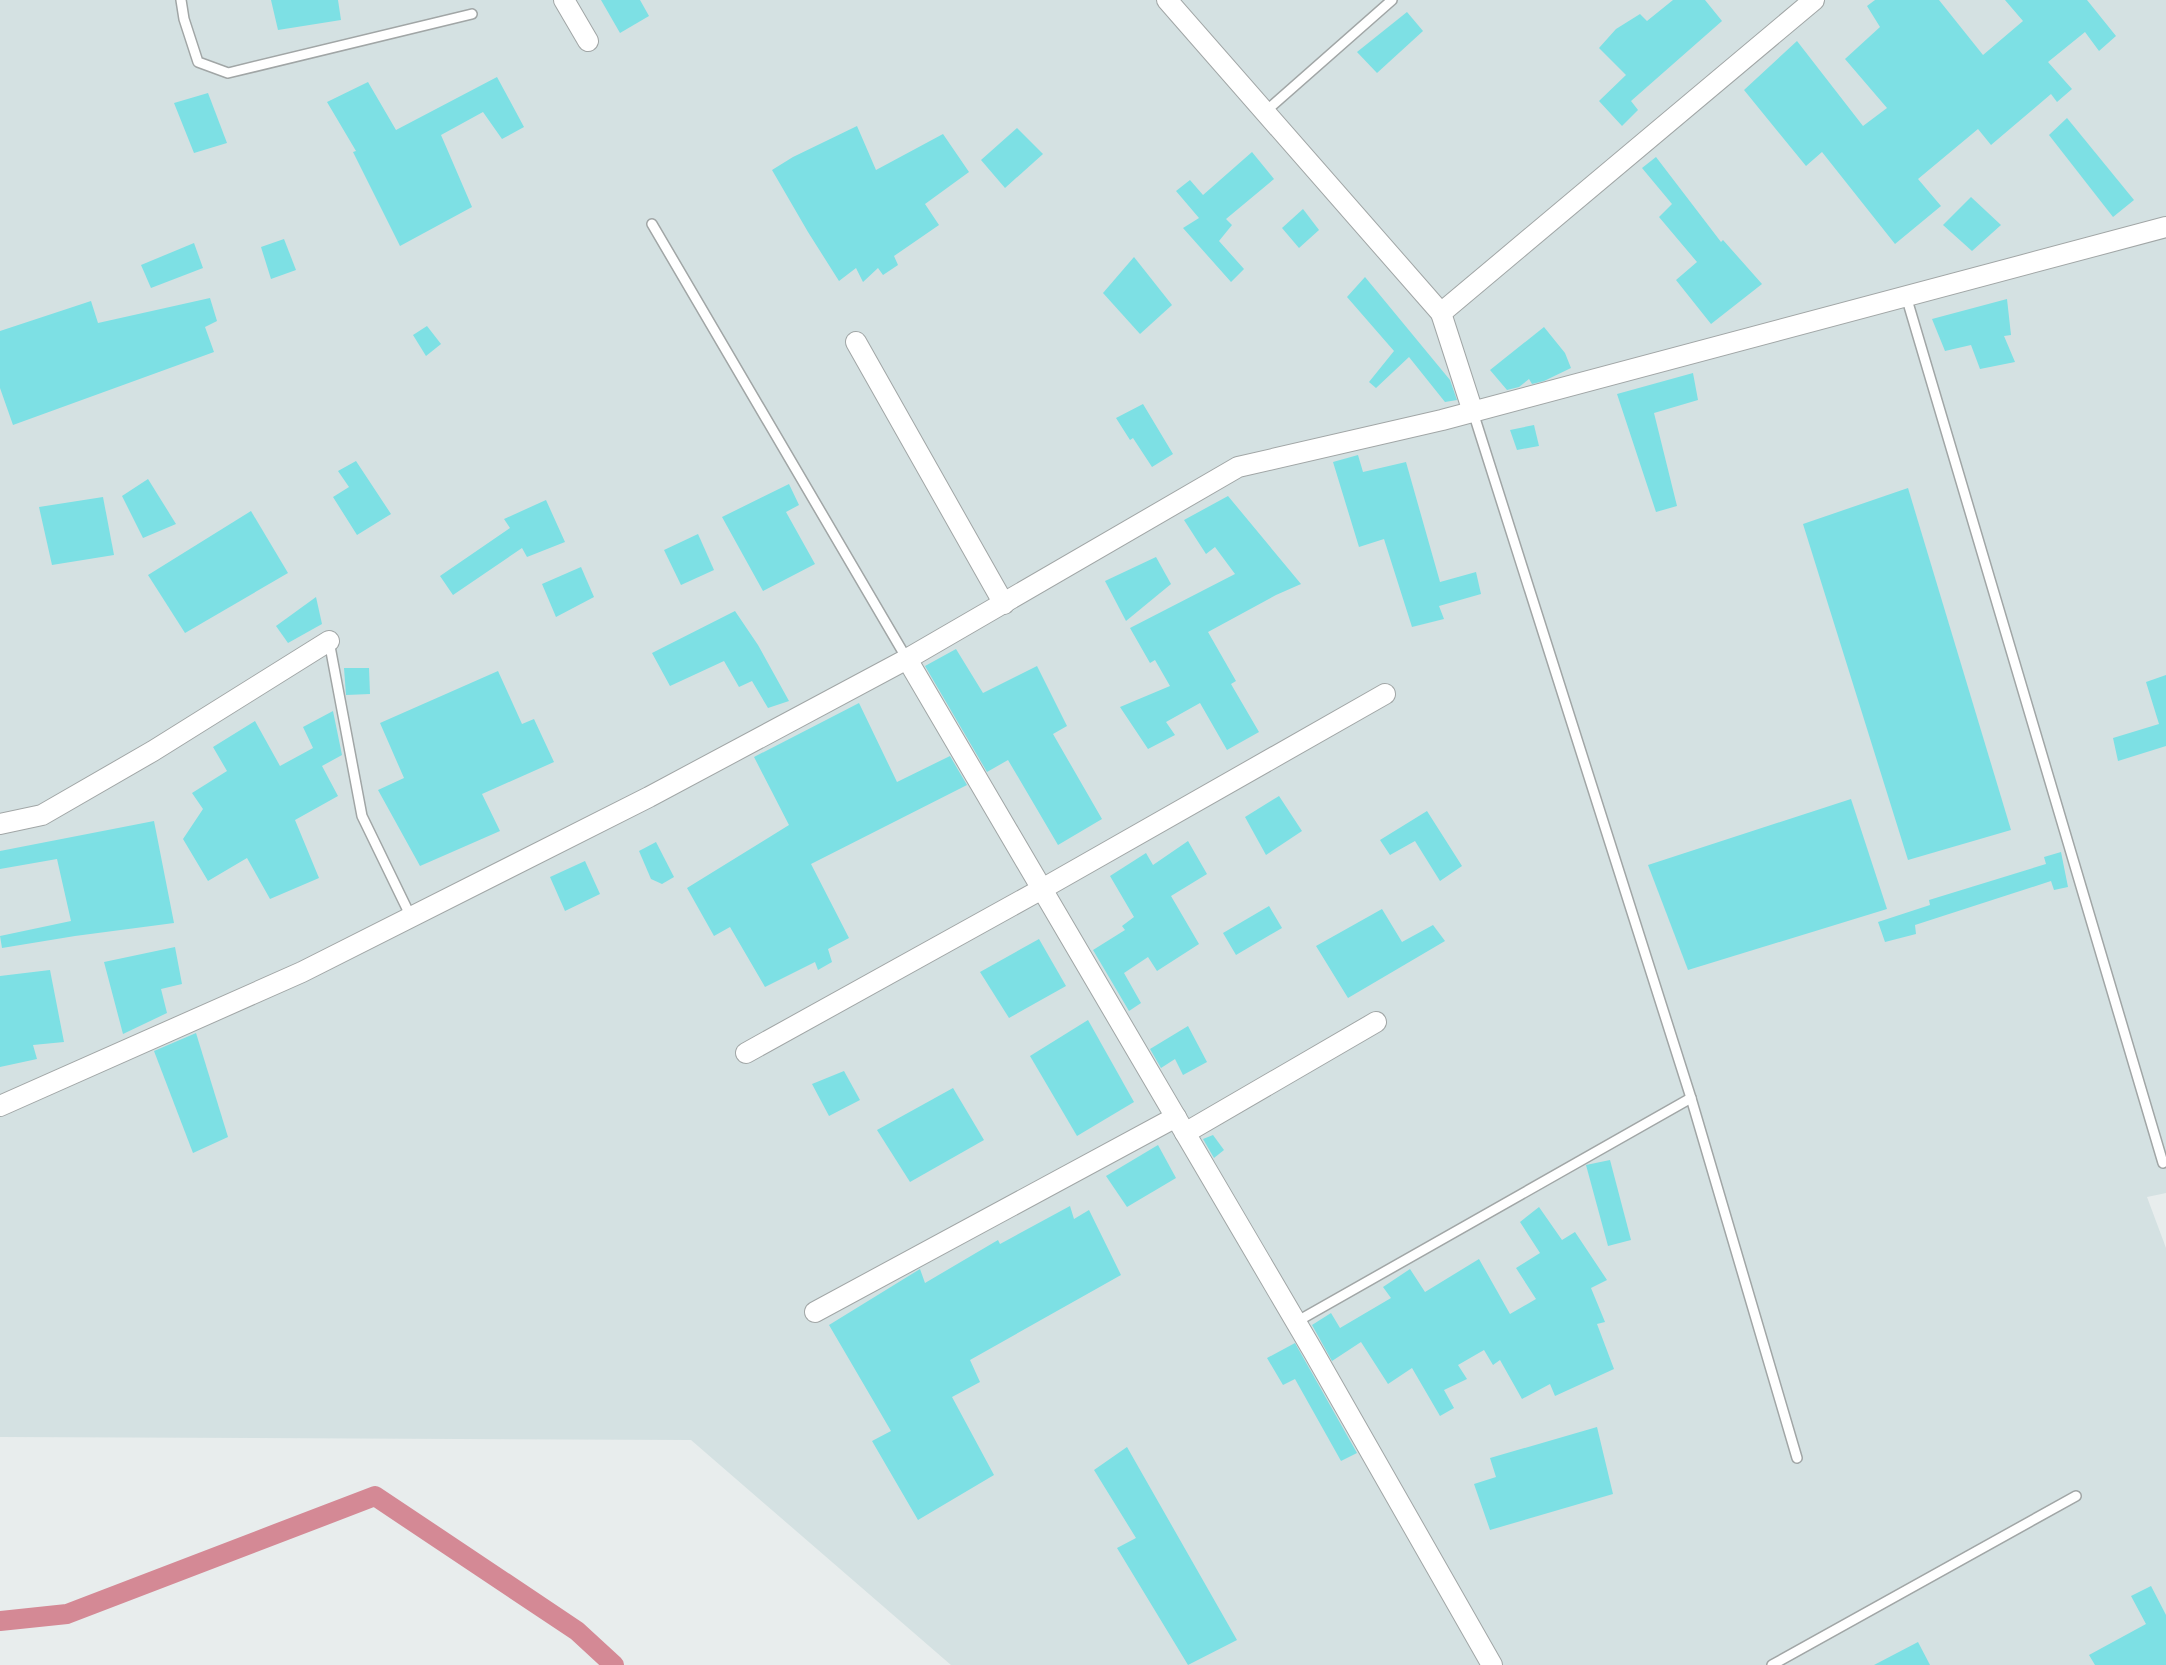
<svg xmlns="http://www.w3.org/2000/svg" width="2166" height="1665" viewBox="0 0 2166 1665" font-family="'Exo 2',sans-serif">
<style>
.built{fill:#d4e1e2}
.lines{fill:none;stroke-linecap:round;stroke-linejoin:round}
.canal{stroke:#d48995;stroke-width:20}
.building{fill:#7de0e4}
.lane-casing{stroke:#a1a6a6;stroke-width:12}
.street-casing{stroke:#a1a6a6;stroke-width:22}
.lane{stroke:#fff;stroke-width:9}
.street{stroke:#fff;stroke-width:20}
</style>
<rect width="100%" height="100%" fill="#e8eded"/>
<!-- built -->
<polygon class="built" points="0,0 2166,0 2166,1193 2147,1197 2166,1248 2166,1665 951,1665 691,1440 0,1437"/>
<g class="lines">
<!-- canal -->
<polyline class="canal" points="0,1621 67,1614 375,1496 577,1631 614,1665"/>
</g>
<!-- building -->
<g class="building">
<polygon points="271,0 338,0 341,20 278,30"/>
<polygon points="601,0 640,0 649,16 620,33"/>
<polygon points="1673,0 1705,0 1722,21 1631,101 1638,110 1622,126 1599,101 1626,75 1599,48 1616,29 1640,14 1647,21"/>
<polygon points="1875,0 1939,0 1983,55 2023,21 2005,0 2087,0 2116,36 2099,51 2085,32 2048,62 2072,89 2057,102 2051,94 1991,145 1978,129 1918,179 1941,206 1895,244 1822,152 1806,166 1744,90 1797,41 1863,126 1887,108 1845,59 1880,27 1867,6"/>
<polygon points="1407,12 1423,31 1377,73 1357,52"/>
<polygon points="497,77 524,127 502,139 483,112 441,135 472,207 400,246 353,152 356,151 327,102 368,82 396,130"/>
<polygon points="208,93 227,143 194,153 174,103"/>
<polygon points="2067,118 2134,200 2113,217 2049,135"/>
<polygon points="857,126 876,170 943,134 969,172 925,204 939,225 894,256 898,265 883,275 878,268 863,282 856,268 839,281 808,232 772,170 793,157"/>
<polygon points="1017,128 1043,154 1005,188 981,160"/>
<polygon points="1252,152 1274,179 1226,219 1232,225 1219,241 1244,269 1231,282 1183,228 1199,218 1176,191 1190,180 1203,195"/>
<polygon points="1656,157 1721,242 1723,240 1762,284 1711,324 1676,280 1697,262 1659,217 1672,204 1642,168"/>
<polygon points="1971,197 2001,225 1972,251 1943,225"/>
<polygon points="1303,209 1319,230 1299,248 1282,228"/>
<polygon points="284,239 296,270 271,279 261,247"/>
<polygon points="194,243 203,268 151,288 141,265"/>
<polygon points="1134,257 1172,305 1140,334 1103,293"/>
<polygon points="1365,277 1450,380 1457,400 1445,402 1409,357 1376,388 1369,382 1394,351 1347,297"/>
<polygon points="210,298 217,321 205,327 214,352 13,425 0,388 0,331 91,301 98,323"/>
<polygon points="2007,299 2011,335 2004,336 2015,362 1980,369 1971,345 1945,351 1932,319"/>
<polygon points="427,326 441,344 426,356 413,335"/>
<polygon points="1544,327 1565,353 1571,368 1544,381 1532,384 1529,379 1519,387 1507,390 1490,370"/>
<polygon points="1693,373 1698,400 1654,413 1677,506 1656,512 1617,394"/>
<polygon points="1143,404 1173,454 1152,467 1133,438 1130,440 1116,418"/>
<polygon points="1534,425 1539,446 1517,450 1510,430"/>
<polygon points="1358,455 1363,472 1406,462 1440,582 1476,572 1481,594 1439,606 1444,619 1412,627 1384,539 1359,547 1333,462"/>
<polygon points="356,461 391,514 357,535 333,497 349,487 338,471"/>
<polygon points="148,479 176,524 143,538 122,496"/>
<polygon points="789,484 799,505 786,512 815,564 763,591 722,517"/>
<polygon points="1908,488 2011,830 1908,860 1803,524"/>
<polygon points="1228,496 1301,584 1276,595 1208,632 1236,681 1231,684 1259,732 1227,750 1200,703 1166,722 1175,735 1148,749 1120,707 1170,686 1155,660 1150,663 1130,628 1235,574 1215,547 1206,554 1184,520"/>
<polygon points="103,497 114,555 52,565 39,507"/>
<polygon points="546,500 565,542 527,557 522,548 453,595 440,576 510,528 504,519"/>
<polygon points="251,511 288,573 185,633 148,575"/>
<polygon points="698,534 714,570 681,585 664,550"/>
<polygon points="1156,557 1171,584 1126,621 1105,581"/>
<polygon points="581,567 594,597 556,617 542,584"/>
<polygon points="316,597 322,624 288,643 276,626"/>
<polygon points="735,611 758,645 789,701 768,708 752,681 739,687 724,661 670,686 652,653"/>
<polygon points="956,649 983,693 1037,666 1067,726 1053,734 1102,819 1058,845 1008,760 987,772 925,666"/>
<polygon points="344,668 369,668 370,694 346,695"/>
<polygon points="498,671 522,724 534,719 554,762 482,794 500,831 420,866 378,790 404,778 380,723"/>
<polygon points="2166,675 2166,746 2118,761 2113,738 2159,724 2146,682"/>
<polygon points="859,703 897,782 950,756 967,785 811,864 849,938 828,949 832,962 818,970 815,962 765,987 730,927 714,936 687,888 789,825 754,757"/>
<polygon points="333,711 342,755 322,766 338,796 295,820 319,878 270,899 247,858 208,881 183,839 203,809 192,793 227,771 213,747 255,721 280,766 313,748 303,727"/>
<polygon points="1279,796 1302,831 1266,855 1245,817"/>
<polygon points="1851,799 1887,909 1688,970 1648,865"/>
<polygon points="1427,811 1462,866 1440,881 1415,841 1390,855 1380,840"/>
<polygon points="154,821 174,923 75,936 2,948 0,936 71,921 57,859 0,869 0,851"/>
<polygon points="1188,841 1207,874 1171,896 1199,944 1157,971 1148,957 1124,973 1141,1003 1129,1011 1093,950 1125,930 1122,926 1134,917 1110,876 1146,853 1153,865"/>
<polygon points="656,842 674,877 662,884 651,879 639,851"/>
<polygon points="2061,852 2068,887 2054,890 2051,881 1915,925 1916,934 1885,942 1878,922 1930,905 1929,900 2046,864 2044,857"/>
<polygon points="585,861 600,894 565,911 550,877"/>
<polygon points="1269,906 1282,928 1236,955 1223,933"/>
<polygon points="1382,909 1402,942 1433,925 1445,941 1348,998 1316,946"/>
<polygon points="1039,939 1066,986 1009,1018 980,972"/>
<polygon points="175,947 182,984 161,989 167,1013 123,1034 104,962"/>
<polygon points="50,970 64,1042 33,1045 37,1059 0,1067 0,976"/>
<polygon points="1088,1020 1134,1102 1077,1136 1030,1056"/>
<polygon points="1188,1026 1207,1062 1183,1075 1175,1059 1161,1068 1150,1049"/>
<polygon points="196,1033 228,1137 193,1153 154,1051"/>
<polygon points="844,1071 860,1100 829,1116 812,1084"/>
<polygon points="953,1088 984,1140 910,1182 877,1130"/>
<polygon points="1213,1135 1224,1150 1214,1158 1203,1139"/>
<polygon points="1158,1145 1176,1178 1127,1207 1106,1176"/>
<polygon points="1610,1160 1631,1240 1608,1246 1586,1165"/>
<polygon points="1070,1206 1074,1219 1089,1210 1121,1275 970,1360 980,1382 952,1397 994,1475 918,1520 872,1441 891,1431 829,1325 920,1269 925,1283 998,1240 1000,1244"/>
<polygon points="1539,1207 1562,1240 1575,1232 1607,1280 1591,1288 1605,1322 1597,1324 1614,1369 1555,1396 1550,1384 1522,1399 1500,1360 1493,1365 1484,1350 1458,1365 1467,1379 1444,1390 1454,1408 1440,1416 1412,1368 1388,1384 1361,1342 1332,1361 1312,1325 1331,1313 1340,1328 1391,1298 1383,1287 1410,1269 1425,1292 1479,1259 1510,1314 1536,1299 1516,1268 1540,1253 1520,1222"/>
<polygon points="1295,1343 1357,1453 1341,1461 1295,1379 1283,1385 1267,1358"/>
<polygon points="1597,1427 1613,1494 1490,1530 1474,1484 1496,1477 1490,1458"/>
<polygon points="1127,1447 1237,1640 1188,1665 1117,1548 1136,1538 1094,1470"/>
<polygon points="2151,1586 2166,1615 2166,1665 2095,1665 2089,1655 2146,1624 2131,1596"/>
<polygon points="1918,1642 1930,1665 1874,1665"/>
</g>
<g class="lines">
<!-- lane casing -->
<g class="lane-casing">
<g id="lane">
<polyline points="181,0 184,19 198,62 228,73 472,14"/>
<polyline points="1265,112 1392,0"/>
<polyline points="652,224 907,659"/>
<polyline points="1906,296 2163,1163"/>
<polyline points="1473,412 1691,1098 1797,1458"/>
<polyline points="329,641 362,816 411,917"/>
<polyline points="1296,1322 1691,1098"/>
<polyline points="1772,1665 2076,1496"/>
</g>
</g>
<!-- street casing -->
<g class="street-casing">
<g id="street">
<polyline points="564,0 588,41"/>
<polyline points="1167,0 1441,313 1814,0"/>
<polyline points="1441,313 1473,412"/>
<polyline points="856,342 1004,604"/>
<polyline points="907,659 1313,1351 1492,1665"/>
<polyline points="0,824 42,815 153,751 329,641"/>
<polyline points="746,1053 1042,889 1385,694"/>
<polyline points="0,1106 302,972 649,797 907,659 1238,467 1442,420 2166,227"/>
<polyline points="1185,1133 1376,1022"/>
<polyline points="815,1312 1176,1117"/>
</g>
</g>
<!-- lane -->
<use href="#lane" class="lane"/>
<!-- street -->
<use href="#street" class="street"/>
</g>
</svg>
